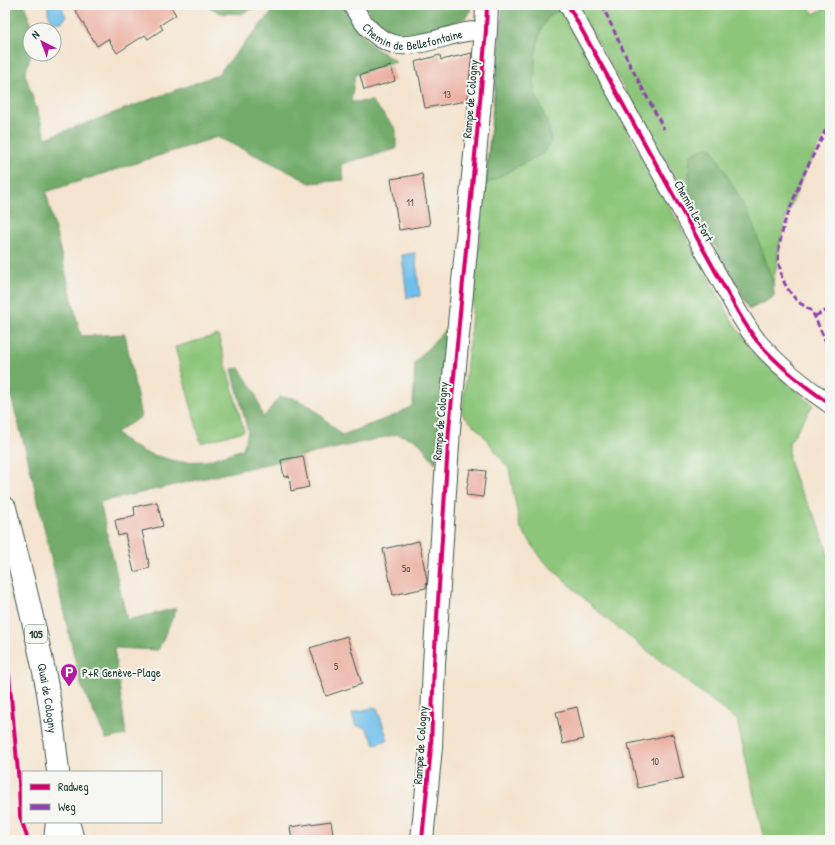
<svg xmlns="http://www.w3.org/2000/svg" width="835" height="845" viewBox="0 0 835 845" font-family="'Patrick Hand',sans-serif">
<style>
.green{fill:#8dc67a;stroke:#568257}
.forest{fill:#72ab6a;stroke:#48744f}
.water{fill:#71bfeb;stroke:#487e90}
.building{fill:#ecafa1}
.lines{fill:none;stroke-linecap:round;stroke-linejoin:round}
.minor-casing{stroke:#3f564b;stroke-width:20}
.tertiary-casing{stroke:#3f564b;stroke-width:24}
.primary-casing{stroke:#3f564b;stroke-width:24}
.minor{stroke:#fff;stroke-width:18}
.tertiary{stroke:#fff;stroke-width:22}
.primary{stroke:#fff;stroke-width:22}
.quiet{stroke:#8e44ad;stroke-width:3;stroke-dasharray:6 3;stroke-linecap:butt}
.cycleway-casing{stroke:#f6f6f2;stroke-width:6}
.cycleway{stroke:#d6006c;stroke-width:4}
.labels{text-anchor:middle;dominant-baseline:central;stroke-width:4;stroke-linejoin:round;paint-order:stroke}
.number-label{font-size:10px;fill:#525a4f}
.shield{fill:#f6f6f2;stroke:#60746d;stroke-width:1}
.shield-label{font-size:11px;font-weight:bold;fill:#1f3d34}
.street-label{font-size:12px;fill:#1f3d34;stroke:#f6f6f2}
.poi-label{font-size:12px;fill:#1f3d34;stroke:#f6f6f2;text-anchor:start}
</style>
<rect width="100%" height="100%" fill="#f6f6f2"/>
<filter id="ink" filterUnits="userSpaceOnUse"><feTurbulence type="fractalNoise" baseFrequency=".025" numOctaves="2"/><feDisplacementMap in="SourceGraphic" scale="8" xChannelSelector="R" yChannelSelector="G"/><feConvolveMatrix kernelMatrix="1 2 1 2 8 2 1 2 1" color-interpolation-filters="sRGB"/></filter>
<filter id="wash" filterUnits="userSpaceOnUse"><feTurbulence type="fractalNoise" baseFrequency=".012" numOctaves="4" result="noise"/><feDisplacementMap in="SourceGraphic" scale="16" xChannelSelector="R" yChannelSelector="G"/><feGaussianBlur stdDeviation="0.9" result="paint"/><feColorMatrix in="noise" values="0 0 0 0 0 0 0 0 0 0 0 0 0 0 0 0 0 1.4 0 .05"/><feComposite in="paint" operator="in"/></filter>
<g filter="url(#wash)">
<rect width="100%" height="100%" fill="#f4e4cf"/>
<!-- green -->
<g class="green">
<polygon points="503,5 558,5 734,324 755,355 813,405 789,443 789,460 797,484 818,522 830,560 830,840 764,840 737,720 604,617 542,559 520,527 509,469 483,435 462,414"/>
<polygon points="577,5 807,5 814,14 830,5 830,137 823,138 801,180 784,224 779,247 778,260 773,282 774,297 750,309"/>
<polygon points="218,335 244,431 201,443 175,347"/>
</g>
<!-- forest -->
<g class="forest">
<polygon points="5,5 25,5 32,30 30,30 30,54 31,54 25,74 46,138 217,75 278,5 342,5 366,39 374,47 396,62 355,75 351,102 372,101 396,129 396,149 341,164 344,180 310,183 274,164 217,137 46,192 81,336 125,334 141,417 116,432 122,438 131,445 146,453 179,462 206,461 243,449 248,432 232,369 239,368 255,392 263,418 279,397 293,398 312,407 342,435 398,414 413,405 415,362 447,328 436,464 418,441 398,434 100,502 127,620 177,608 158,650 114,648 126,735 106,739 81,685 27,455 5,375"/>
<polygon points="205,5 257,5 255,8 240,14 221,13"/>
<polygon points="364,5 471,5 470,12 465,18 422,34 405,35 391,31 380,25 373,19"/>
<polygon points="503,5 558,5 560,10 549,16 541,29 535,55 534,91 549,126 551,142 543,153 486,184"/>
<polygon points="706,147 712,148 751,219 773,282 774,297 750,309 694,203 690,190 689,174 690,156"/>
</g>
<!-- water -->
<g class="water">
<path d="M48,5h15v6l3,5c-2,7 -8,8 -14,5l-4,-8z"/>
<polygon points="415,253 420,296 407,298 402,255"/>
<polygon points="372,708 377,708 388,740 375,744 366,728 355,725 352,713"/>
</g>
<g id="blocks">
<!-- building -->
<g class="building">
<polygon points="72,5 170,5 176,15 160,25 163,29 148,39 145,35 117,53 108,39 97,46"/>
<polygon points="472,53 467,101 425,108 419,76 418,76 415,62 440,55 441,60"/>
<polygon points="391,66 395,81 364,90 360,75"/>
<polygon points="422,174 430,225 399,230 391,179"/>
<polygon points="303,456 309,487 291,491 289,476 284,477 281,460"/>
<polygon points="470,469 486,471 483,497 466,495"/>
<polygon points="157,502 163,526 142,531 150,568 134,572 125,534 118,536 115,520 121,519 121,518 122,519 135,515 134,507"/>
<polygon points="419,541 427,580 426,588 393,595 383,549"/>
<polygon points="347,636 362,684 326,696 310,648"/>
<polygon points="577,707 584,739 563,744 556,712"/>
<polygon points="673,734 683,778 638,788 628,744"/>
<polygon points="331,821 334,840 292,840 290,827"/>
</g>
</g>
</g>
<g filter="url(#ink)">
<use href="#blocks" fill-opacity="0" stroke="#3f564b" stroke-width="1"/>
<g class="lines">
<!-- minor casing -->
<g class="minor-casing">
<g id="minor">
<path id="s1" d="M352,5c10,17 22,34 42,39 17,5 49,-7 67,-11 8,-2 17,-2 25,-3"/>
<path d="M568,5l170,307c6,10 12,20 19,29 20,23 48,46 73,63"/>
</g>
</g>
<!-- tertiary casing -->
<g class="tertiary-casing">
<polyline id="tertiary" points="422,840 431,747 434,664 449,429 479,113 486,30 487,5"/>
</g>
<!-- primary casing -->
<g class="primary-casing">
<g id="primary">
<path id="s2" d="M5,508c15,59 31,119 42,179 5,28 8,57 11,85"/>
<polyline points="68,822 73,840"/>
<polyline points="55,840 57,822"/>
</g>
</g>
<!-- minor -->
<use href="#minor" class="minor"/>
<!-- tertiary -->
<use href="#tertiary" class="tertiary"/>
<!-- primary -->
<use href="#primary" class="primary"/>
<!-- quiet -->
<g class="quiet">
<polyline points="602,5 629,63 664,129"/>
<polyline points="830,121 801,180 784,224 779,247 778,260 782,278 787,288 797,301 812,311 830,351"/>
<polyline points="815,316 830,309"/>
<polyline points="825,400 830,385"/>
</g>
<!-- cycleway casing -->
<g class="cycleway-casing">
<g id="cycleway">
<path d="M568,5l170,307c6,10 12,20 19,29 20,23 48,46 73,63"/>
<polyline points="5,657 9,675 19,783 20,816 28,840"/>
<polyline points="422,840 431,747 434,664 449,429 479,113 486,30 487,5"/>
</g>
</g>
<!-- cycleway -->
<use href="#cycleway" class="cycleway"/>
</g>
</g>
<!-- icons -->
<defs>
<g id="parking-pin" transform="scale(0.9)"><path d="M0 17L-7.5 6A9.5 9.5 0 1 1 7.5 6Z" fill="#b5179e" stroke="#f6f6f2"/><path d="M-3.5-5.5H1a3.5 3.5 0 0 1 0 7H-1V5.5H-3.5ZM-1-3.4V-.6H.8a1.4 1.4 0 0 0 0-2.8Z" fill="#fff"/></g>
</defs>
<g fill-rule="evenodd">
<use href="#parking-pin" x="69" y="672"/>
</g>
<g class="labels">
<!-- number labels -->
<g class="number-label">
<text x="447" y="94">13</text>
<text x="410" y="202">11</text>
<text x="406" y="568">5a</text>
<text x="336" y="666">5</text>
<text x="655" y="761">10</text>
</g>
<!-- shield labels -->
<rect class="shield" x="25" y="625" width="22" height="18" rx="3"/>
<g class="shield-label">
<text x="36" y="634">105</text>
</g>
<!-- street labels -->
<g class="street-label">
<text stroke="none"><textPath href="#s1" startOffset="76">Chemin de Bellefontaine</textPath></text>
<text transform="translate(470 99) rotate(-85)">Rampe de Cologny</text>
<text transform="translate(694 211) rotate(61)">Chemin Le-Fort</text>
<text transform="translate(440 421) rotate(-85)">Rampe de Cologny</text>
<text stroke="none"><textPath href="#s2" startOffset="195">Quai de Cologny</textPath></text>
<text transform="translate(420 745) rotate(-86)">Rampe de Cologny</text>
</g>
<!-- poi labels -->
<g class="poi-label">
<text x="82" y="672">P+R Genève-Plage</text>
</g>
</g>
<!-- margin -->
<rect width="835" height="845" fill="none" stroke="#f6f6f2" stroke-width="20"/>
<!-- legend -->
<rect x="22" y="771" width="140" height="52" fill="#f6f6f2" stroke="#a0aca6"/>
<rect x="30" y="784" width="20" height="6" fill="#d6006c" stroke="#a0aca6"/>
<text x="58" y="791" font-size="12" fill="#1f3d34">Radweg</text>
<rect x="30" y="804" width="20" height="6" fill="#8e44ad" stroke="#a0aca6"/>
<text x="58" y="811" font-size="12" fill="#1f3d34">Weg</text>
<!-- north arrow -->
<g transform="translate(42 42) rotate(318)"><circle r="19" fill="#f6f6f2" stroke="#a0aca6"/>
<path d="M0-3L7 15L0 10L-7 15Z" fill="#b5179e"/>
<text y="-6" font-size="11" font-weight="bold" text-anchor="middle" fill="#1f3d34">N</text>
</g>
</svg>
